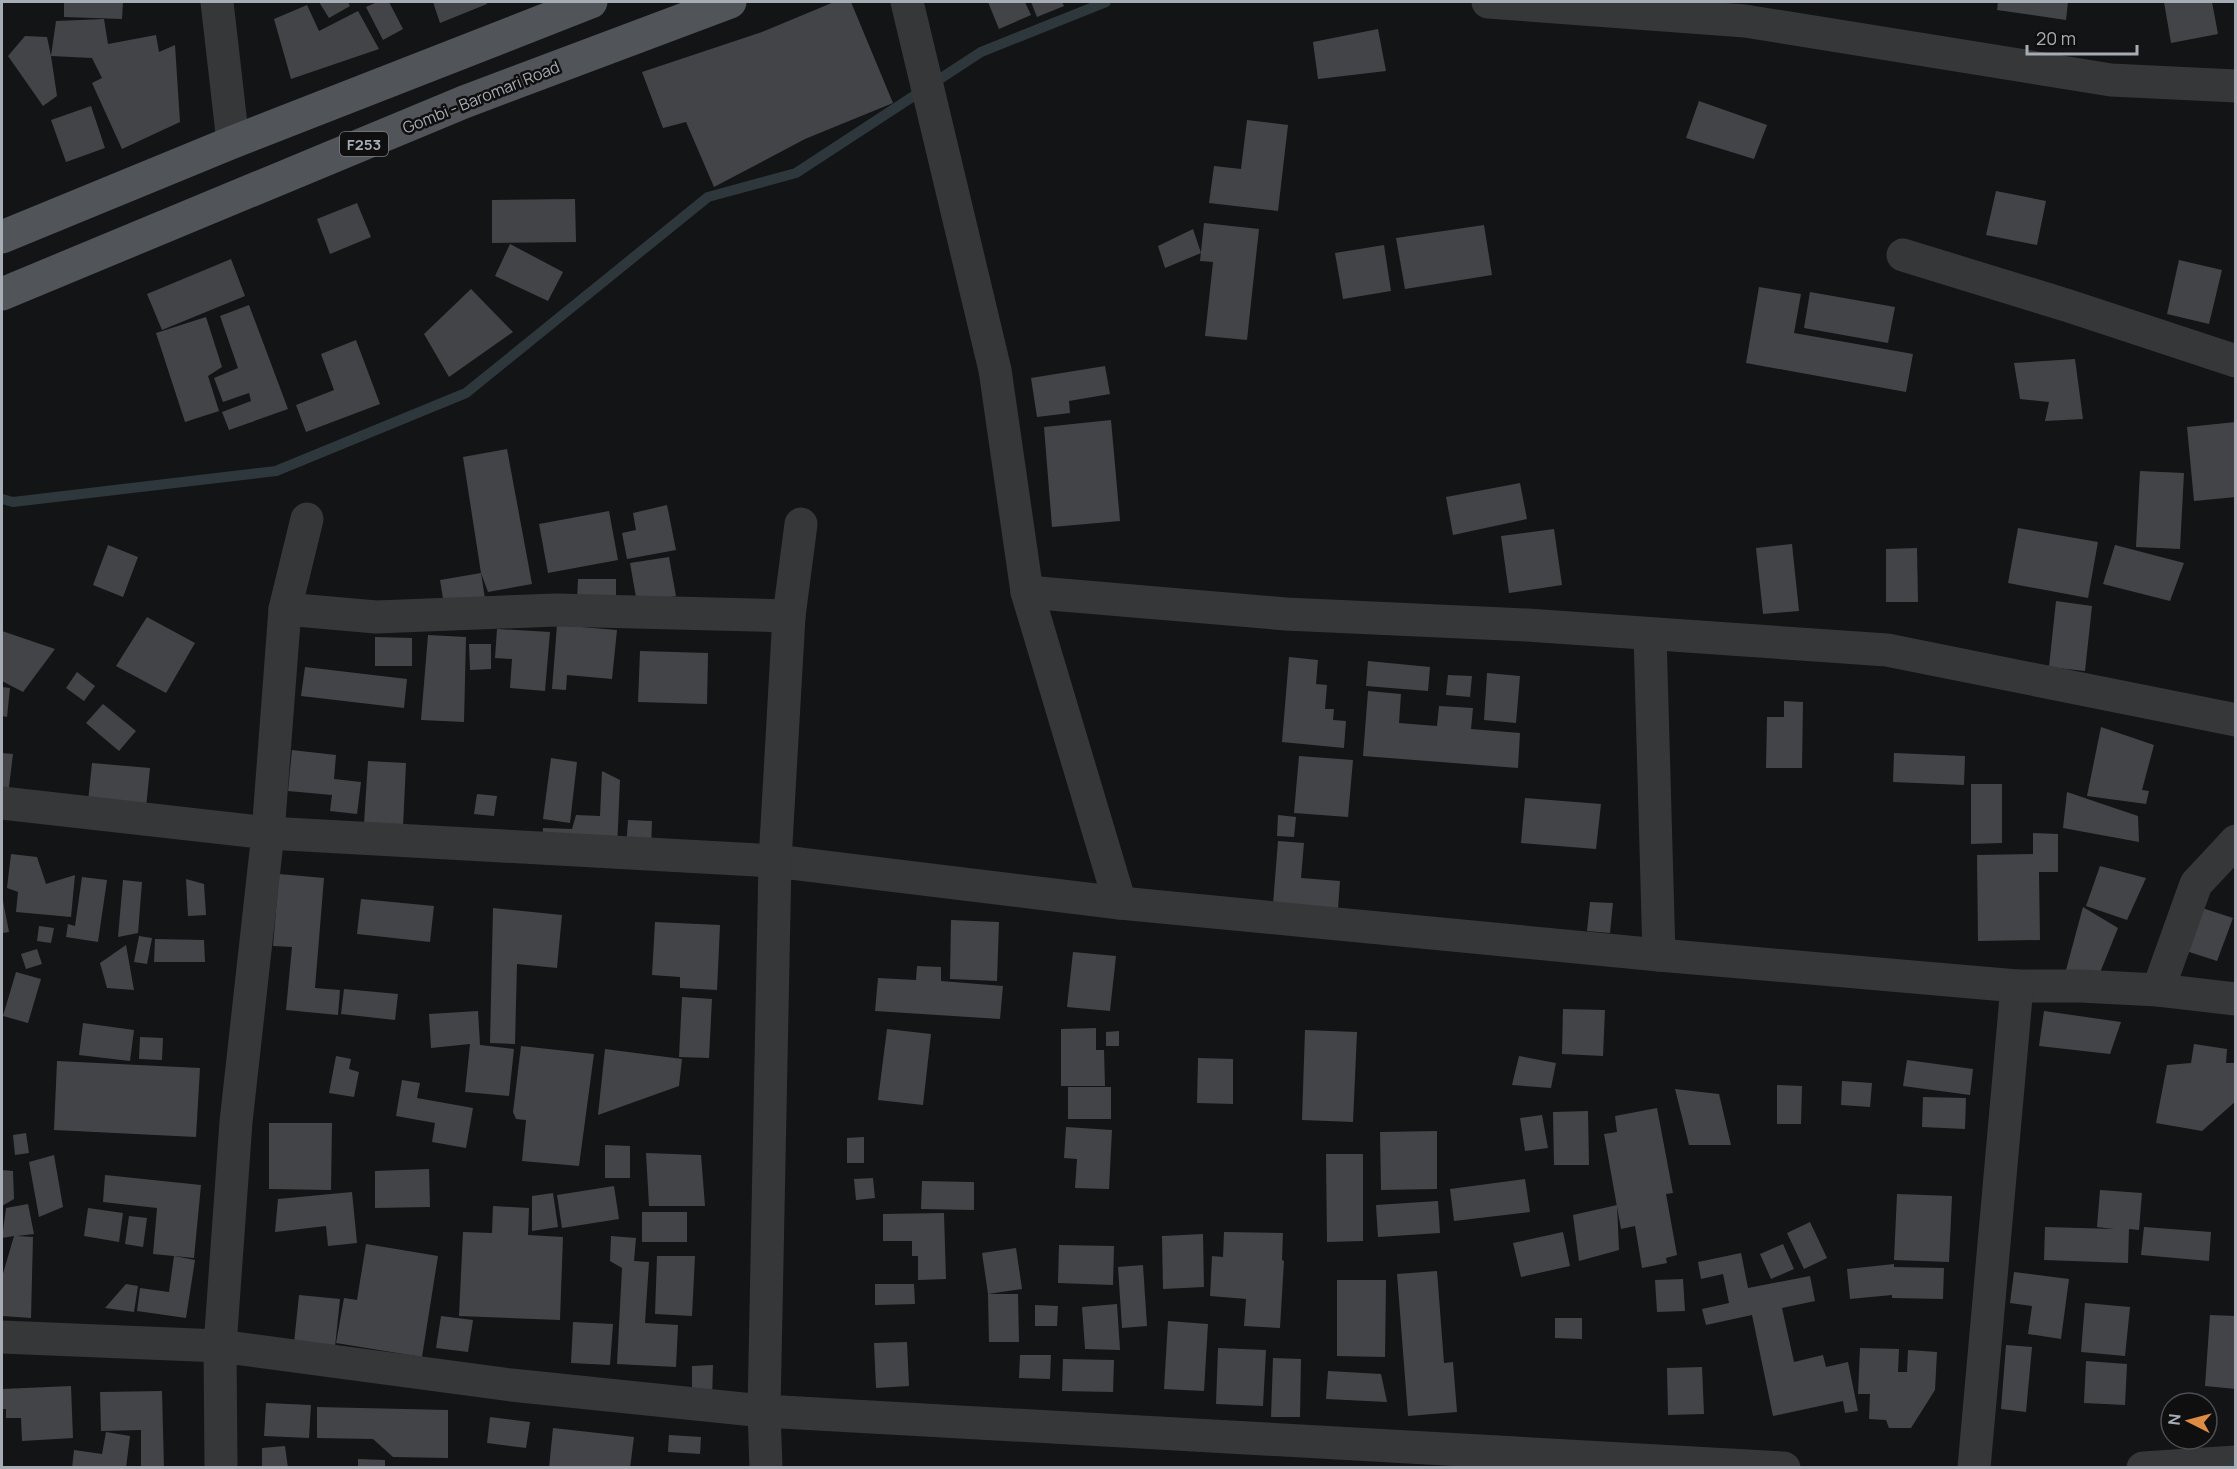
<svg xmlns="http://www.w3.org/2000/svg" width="2237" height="1469" viewBox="0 0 2237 1469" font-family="Manrope,sans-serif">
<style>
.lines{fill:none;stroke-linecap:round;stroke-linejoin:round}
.stream{stroke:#2e383c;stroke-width:10}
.building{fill:#434448}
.minor{stroke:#353739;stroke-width:33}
.major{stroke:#515458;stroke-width:33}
.labels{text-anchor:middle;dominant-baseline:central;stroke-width:5;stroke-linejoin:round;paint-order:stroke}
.shield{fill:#0f0f10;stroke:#797e83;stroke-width:1.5}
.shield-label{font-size:15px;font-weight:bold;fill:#a7adb4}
.street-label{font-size:16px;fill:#a7adb4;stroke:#0f0f10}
</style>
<rect width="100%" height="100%" fill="#131415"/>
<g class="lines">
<!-- stream -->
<polyline class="stream" points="2,499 13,502 276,471 466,393 708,197 796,173 981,52 1106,2"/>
</g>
<!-- building -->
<g class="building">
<polygon points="64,2 123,2 122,19 64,17"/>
<polygon points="319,2 348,2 350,6 329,18"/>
<polygon points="377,2 389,2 403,29 383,40 366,7"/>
<polygon points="433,2 486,2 487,4 440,23"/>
<polygon points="834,2 851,2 893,103 805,139 714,187 686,122 663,128 642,72 762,32"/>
<polygon points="988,2 1025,2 1031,15 999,29"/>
<polygon points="1031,2 1062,2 1064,6 1037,17"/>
<polygon points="1998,2 2068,2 2066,20 1997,10"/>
<polygon points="2164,2 2212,2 2218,34 2171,43"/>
<polygon points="307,5 319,31 358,11 379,49 291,79 274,19"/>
<polygon points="104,19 108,44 156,35 159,52 175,45 180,122 122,149 92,83 102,78 92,58 51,56 57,96 43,106 8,56 25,36 47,37 51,56 56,21"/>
<polygon points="1378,29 1386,71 1318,79 1313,42"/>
<polygon points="1699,101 1767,125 1754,159 1686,138"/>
<polygon points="91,106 105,148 66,162 51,120"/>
<polygon points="1247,120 1288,125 1278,211 1209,203 1214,166 1241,169"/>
<polygon points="1996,191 2046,201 2037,245 1986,235"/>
<polygon points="575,199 576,242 492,243 492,200"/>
<polygon points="357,203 371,237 330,254 317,219"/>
<polygon points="1204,223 1259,229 1247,340 1205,336 1213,262 1200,261"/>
<polygon points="1484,225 1492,275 1405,289 1396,238"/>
<polygon points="1193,229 1201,253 1165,268 1158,246"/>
<polygon points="510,244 563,272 548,301 495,276"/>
<polygon points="1384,245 1391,291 1343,299 1335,253"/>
<polygon points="231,259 245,296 162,330 147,294"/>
<polygon points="2179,260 2222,270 2209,324 2167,314"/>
<polygon points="1759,287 1801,294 1794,333 1913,354 1906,392 1746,363"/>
<polygon points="471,289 513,332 449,377 424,334"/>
<polygon points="1810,292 1895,307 1888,343 1804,328"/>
<polygon points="249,305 288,409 229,430 222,412 251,401 249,393 223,402 214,378 238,368 220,316"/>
<polygon points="206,317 222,367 208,376 219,411 185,422 156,333"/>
<polygon points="356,340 380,404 306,432 296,405 334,390 321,354"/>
<polygon points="2075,359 2083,419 2045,421 2049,402 2020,399 2014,363"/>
<polygon points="1105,366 1110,394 1069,401 1070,413 1037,417 1031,378"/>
<polygon points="1111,420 1120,521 1052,527 1044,427"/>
<polygon points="2236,422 2236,497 2194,501 2187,427"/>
<polygon points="507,449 532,584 488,592 481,573 463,457"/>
<polygon points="2140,471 2184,473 2180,549 2136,547"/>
<polygon points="1520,483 1527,519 1453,535 1446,497"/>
<polygon points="667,505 676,550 627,559 622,533 636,530 633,513"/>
<polygon points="609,511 618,560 548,573 539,524"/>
<polygon points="2018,528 2098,542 2088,598 2008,583"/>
<polygon points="1554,529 1562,585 1509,593 1501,536"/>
<polygon points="1792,544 1799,611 1763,614 1756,548"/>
<polygon points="108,545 138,557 123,597 93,585"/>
<polygon points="2115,545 2184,563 2170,601 2103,584"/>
<polygon points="1917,548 1918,602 1886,602 1886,549"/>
<polygon points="669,557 676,596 637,603 630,563"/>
<polygon points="481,573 486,605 445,611 440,580"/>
<polygon points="578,579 616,579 616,603 577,602"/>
<polygon points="2056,601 2092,606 2085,671 2049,667"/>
<polygon points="147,617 195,643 166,693 116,666"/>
<polygon points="557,625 617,630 612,679 567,675 566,690 552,689"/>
<polygon points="497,629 550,632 545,691 510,688 512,659 495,658"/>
<polygon points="2,631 55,649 23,692 2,681"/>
<polygon points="428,635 466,637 464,722 421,720"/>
<polygon points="375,637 412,638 412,666 375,666"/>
<polygon points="469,644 491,644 491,669 470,670"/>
<polygon points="640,651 708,653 707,704 638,702"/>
<polygon points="1289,657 1318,660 1316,684 1327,685 1325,709 1334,709 1333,720 1346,721 1344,748 1282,742"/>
<polygon points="1368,661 1430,667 1428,691 1366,686"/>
<polygon points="305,667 407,679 404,708 301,696"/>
<polygon points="77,672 95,686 84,701 66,688"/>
<polygon points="1487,673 1520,676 1516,723 1484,720"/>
<polygon points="1448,675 1472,676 1470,697 1446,695"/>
<polygon points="2,687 10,688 7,717 2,716"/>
<polygon points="1368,691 1401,694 1399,723 1437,726 1439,706 1473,708 1471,729 1520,733 1518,768 1363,756"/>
<polygon points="1784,701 1803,702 1802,768 1766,768 1767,717 1784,717"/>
<polygon points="103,704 136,731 119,751 86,723"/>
<polygon points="2101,727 2154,745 2142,790 2149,791 2146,804 2087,796"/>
<polygon points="292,750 336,755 334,779 361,782 357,814 330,811 332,795 288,791"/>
<polygon points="2,753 13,754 8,795 2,794"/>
<polygon points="1894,753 1965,756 1964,785 1893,782"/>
<polygon points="1299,756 1353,760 1348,817 1294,813"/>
<polygon points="551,758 577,762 570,823 543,819"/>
<polygon points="368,761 406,763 403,827 364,824"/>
<polygon points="92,763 150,768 146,808 88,802"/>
<polygon points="602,771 620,780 617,849 542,847 543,828 572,829 576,815 600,816"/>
<polygon points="1971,784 2002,784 2002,843 1971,844"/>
<polygon points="2067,792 2138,816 2139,842 2063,828"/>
<polygon points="477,794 497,796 494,816 474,814"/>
<polygon points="1525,798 1601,804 1596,849 1521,843"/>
<polygon points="1278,815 1296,817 1294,837 1277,836"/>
<polygon points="628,820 652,821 651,850 626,849"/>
<polygon points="2033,833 2058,834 2058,872 2039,872 2040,940 1978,941 1977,855 2033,854"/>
<polygon points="1278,841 1304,843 1301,878 1340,881 1338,909 1273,904"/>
<polygon points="11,854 37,857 46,884 75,875 71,917 16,912 18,892 7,888"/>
<polygon points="2100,866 2146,878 2127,920 2086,906"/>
<polygon points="279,874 324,878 315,988 340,990 338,1015 286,1010 292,947 273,946"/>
<polygon points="82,877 107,880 98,942 66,937 68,924 75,926"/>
<polygon points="186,879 204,884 206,915 188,916"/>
<polygon points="123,880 142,882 138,933 118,937"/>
<polygon points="2,896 9,932 2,933"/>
<polygon points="361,899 434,906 430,942 357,934"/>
<polygon points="1590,902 1613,903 1610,933 1587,931"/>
<polygon points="2083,907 2118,928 2097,980 2066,970"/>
<polygon points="2199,907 2233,918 2217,961 2183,950"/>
<polygon points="493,908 562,915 557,968 517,964 515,1044 490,1043"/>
<polygon points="951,920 999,922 997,981 950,979"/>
<polygon points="655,922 720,925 717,990 680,988 680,977 652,975"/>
<polygon points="39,926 54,928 51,943 37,941"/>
<polygon points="139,936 152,938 147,964 134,962"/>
<polygon points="155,939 204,940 205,962 154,962"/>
<polygon points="126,945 134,990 107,988 100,963"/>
<polygon points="37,949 42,964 26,969 21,954"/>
<polygon points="1073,952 1116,956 1110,1011 1067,1007"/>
<polygon points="917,966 941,967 941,981 1003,986 1000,1019 875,1011 878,978 916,980"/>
<polygon points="16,972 41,979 28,1023 3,1016"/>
<polygon points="344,989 398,994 395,1020 341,1014"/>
<polygon points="682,997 712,999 709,1058 679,1057"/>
<polygon points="1563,1009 1605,1010 1603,1056 1562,1054"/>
<polygon points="478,1011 480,1045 514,1049 509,1096 465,1092 470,1044 431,1048 429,1014"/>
<polygon points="2044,1011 2121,1022 2110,1054 2039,1046"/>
<polygon points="83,1023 134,1030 130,1061 79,1055"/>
<polygon points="1096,1028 1096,1050 1104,1050 1105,1086 1061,1086 1061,1029"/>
<polygon points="887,1029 931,1034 923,1105 878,1100"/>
<polygon points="1305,1030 1357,1032 1353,1122 1302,1120"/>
<polygon points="1119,1031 1119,1046 1106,1046 1106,1032"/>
<polygon points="140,1037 163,1038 162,1060 139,1059"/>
<polygon points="2194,1044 2227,1049 2226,1063 2236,1063 2236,1101 2202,1131 2156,1123 2167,1065 2191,1063"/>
<polygon points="521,1046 594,1054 579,1166 522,1161 526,1120 516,1119 513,1112"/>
<polygon points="605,1049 682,1059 679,1086 598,1115"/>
<polygon points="336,1056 351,1059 349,1069 359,1072 354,1097 329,1093"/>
<polygon points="1519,1056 1556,1063 1551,1088 1512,1085"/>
<polygon points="1198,1058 1233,1059 1233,1104 1197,1103"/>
<polygon points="1907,1060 1973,1069 1970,1095 1903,1086"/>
<polygon points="57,1061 200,1068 196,1137 54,1130"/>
<polygon points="402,1080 420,1083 417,1098 473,1108 466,1148 432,1142 435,1123 396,1116"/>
<polygon points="1842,1081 1872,1083 1870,1107 1841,1105"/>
<polygon points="1777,1085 1802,1086 1801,1124 1777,1124"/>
<rect x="1068" y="1087" width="43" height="32"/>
<polygon points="1675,1089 1719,1094 1731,1145 1689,1145"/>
<polygon points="1923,1097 1966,1098 1965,1129 1922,1127"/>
<polygon points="1657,1108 1673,1193 1666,1194 1677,1255 1666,1258 1667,1263 1642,1268 1635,1226 1621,1229 1604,1134 1617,1132 1615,1116"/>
<polygon points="1588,1111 1589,1165 1554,1165 1553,1112"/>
<polygon points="1542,1115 1548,1148 1525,1151 1520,1118"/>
<polygon points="269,1123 332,1123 331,1190 269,1189"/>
<polygon points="1066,1127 1112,1130 1109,1189 1075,1188 1077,1159 1064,1158"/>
<polygon points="1437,1131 1437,1189 1381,1190 1380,1132"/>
<polygon points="26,1133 29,1153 15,1155 13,1135"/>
<polygon points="864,1137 864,1163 847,1163 847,1138"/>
<polygon points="605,1145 630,1146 630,1178 605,1178"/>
<polygon points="646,1153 701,1155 705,1206 649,1206"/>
<polygon points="1326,1154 1363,1154 1363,1241 1327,1242"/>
<polygon points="54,1155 63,1207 39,1217 29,1162"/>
<polygon points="429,1169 430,1207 375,1208 375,1171"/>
<polygon points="2,1170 13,1171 14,1199 2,1206"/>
<polygon points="105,1175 201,1185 194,1258 153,1254 157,1208 103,1202"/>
<polygon points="873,1178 875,1198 856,1200 854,1179"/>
<polygon points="1525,1179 1530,1212 1454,1221 1450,1189"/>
<polygon points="922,1181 974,1182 974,1210 921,1209"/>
<polygon points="614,1186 619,1219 562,1228 557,1195"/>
<polygon points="2100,1190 2142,1193 2139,1230 2129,1229 2128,1263 2044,1260 2045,1227 2114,1229 2097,1227"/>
<polygon points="352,1192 357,1243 328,1246 326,1226 275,1232 278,1199"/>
<polygon points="553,1193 558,1227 532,1231 532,1196"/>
<polygon points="1897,1194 1952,1196 1949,1262 1894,1260"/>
<polygon points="1438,1201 1440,1233 1378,1237 1376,1205"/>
<polygon points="28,1204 34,1234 17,1236 33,1237 31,1318 2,1316 2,1277 14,1236 2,1238 6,1208"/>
<polygon points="1617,1205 1619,1250 1579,1261 1573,1215"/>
<polygon points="493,1206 529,1208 528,1235 563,1237 560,1320 459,1316 463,1232 492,1233"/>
<polygon points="88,1208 123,1213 119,1242 84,1236"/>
<rect x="642" y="1212" width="45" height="30"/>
<polygon points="944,1213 946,1279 918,1280 918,1256 912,1256 912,1241 883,1241 883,1214"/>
<polygon points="129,1216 147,1218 143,1247 125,1244"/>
<polygon points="1810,1222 1827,1258 1804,1269 1787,1233"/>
<polygon points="2144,1227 2211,1232 2209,1261 2141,1255"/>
<polygon points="1224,1232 1283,1233 1282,1260 1284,1261 1280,1328 1244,1326 1246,1299 1210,1296 1212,1256 1223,1257"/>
<polygon points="1563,1232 1570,1266 1521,1277 1513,1243"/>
<polygon points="1203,1234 1204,1287 1163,1289 1162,1236"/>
<polygon points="611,1236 636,1238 634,1261 649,1262 645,1323 678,1325 676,1367 617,1364 622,1268 610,1261"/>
<polygon points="366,1244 438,1256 422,1357 336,1343 344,1298 357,1300"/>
<polygon points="1783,1244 1794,1269 1771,1279 1760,1254"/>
<polygon points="1059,1245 1114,1246 1113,1285 1058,1283"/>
<polygon points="1016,1248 1022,1289 988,1294 982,1253"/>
<polygon points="1741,1253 1748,1288 1810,1276 1815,1301 1782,1308 1794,1362 1823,1355 1826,1367 1848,1362 1858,1411 1845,1413 1843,1401 1773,1416 1752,1315 1706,1325 1702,1309 1729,1303 1723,1274 1701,1279 1698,1262"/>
<polygon points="174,1256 195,1260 186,1318 137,1311 140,1288 169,1292"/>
<polygon points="657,1256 695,1256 692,1316 655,1314"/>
<polygon points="1894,1264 1894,1267 1944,1268 1943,1299 1892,1298 1892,1295 1850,1299 1847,1269"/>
<polygon points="1143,1265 1147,1326 1122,1328 1118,1267"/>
<polygon points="1437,1271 1444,1363 1453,1362 1457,1412 1408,1416 1397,1274"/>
<polygon points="2014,1272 2069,1279 2061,1339 2028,1334 2032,1306 2010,1303"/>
<polygon points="1683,1279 1685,1311 1657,1312 1655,1280"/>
<polygon points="1337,1280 1386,1280 1385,1357 1337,1356"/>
<polygon points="126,1284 138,1286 134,1312 105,1308"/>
<polygon points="875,1284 914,1284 915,1304 875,1305"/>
<polygon points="988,1294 1018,1294 1019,1342 989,1342"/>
<polygon points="299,1295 340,1299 335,1347 294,1343"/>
<polygon points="2085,1303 2130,1307 2125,1356 2081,1352"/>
<polygon points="1117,1304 1120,1350 1085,1349 1082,1307"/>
<polygon points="1035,1305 1058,1306 1057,1326 1035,1326"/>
<polygon points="2210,1315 2236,1316 2236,1389 2205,1386"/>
<polygon points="441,1316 473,1320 468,1352 436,1348"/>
<polygon points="1555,1318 1582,1318 1582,1339 1555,1338"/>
<polygon points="1168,1321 1208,1324 1204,1391 1164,1389"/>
<polygon points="573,1322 613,1324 610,1365 571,1363"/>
<polygon points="907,1342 909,1386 876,1388 874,1343"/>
<polygon points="2006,1345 2032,1347 2026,1412 2001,1409"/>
<polygon points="1218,1348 1266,1350 1263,1406 1216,1404"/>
<polygon points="1860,1348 1899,1349 1898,1372 1907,1372 1908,1350 1937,1352 1935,1390 1911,1428 1889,1428 1886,1420 1869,1419 1870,1394 1858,1394"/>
<polygon points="1020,1355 1051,1355 1050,1379 1019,1378"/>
<polygon points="1273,1358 1301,1359 1300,1417 1271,1417"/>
<polygon points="1063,1359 1114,1360 1113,1392 1062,1391"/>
<polygon points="2086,1361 2127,1364 2125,1405 2084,1403"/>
<polygon points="713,1365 712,1401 692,1402 692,1366"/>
<polygon points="1702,1367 1704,1414 1668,1415 1667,1368"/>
<polygon points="1328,1371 1381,1374 1387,1402 1326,1399"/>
<polygon points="71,1386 73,1438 22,1441 21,1418 6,1418 6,1409 2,1409 2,1389"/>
<polygon points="162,1391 164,1468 141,1468 141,1430 101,1431 100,1392"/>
<polygon points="266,1403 311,1405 309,1438 264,1436"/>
<polygon points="317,1407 448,1410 448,1458 393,1457 373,1439 317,1438"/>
<polygon points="490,1417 530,1422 526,1448 487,1443"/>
<polygon points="553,1428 634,1437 630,1468 549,1468"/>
<polygon points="106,1432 130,1436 126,1468 72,1468 74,1450 102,1454"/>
<polygon points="669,1435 701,1437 700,1454 668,1452"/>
<polygon points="285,1446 288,1468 262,1468 262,1448"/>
<polygon points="358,1459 385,1460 385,1468 358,1468"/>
</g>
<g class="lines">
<!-- minor -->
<g class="minor">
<polyline points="217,2 233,142"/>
<polyline points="907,2 995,370 1027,592 1120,903"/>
<polyline points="1488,2 1745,21 2111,80 2236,86"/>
<polyline points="1903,255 2069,306 2236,361"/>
<polyline points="307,519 285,609 268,833 775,861 1120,903 1659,955 2017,986 2080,986 2158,990 2236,999"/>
<polyline points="1027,592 1286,614 1527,625 1887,650 2236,720"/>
<polyline points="285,609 376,617 556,610 789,616"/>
<polyline points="1650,634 1659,955"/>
<polyline points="2,803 268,833 236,1122 220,1346 2,1337"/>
<polyline points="2158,990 2196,884 2236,841"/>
<polyline points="221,1468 220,1346 511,1385 764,1411 1784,1468"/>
<polyline points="766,1468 764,1411 775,861 789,616 801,524"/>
<polyline points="1974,1468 2017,986"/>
<polyline points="2143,1468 2236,1462"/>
</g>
<!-- major -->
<g class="major">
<polyline points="2,237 233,142 591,2"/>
<polyline points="2,294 464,102 730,2"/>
</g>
</g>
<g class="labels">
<!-- shield labels -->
<rect class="shield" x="340" y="132" width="48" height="24" rx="4.5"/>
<g class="shield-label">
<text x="364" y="144">F253</text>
</g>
<!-- street labels -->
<g class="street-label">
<text transform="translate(481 97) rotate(-22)">Gombi - Baromari Road</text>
</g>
</g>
<!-- border -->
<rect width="2237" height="1469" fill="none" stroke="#a7adb4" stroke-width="6"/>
<!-- north arrow -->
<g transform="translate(2189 1421) rotate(276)"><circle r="28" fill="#0f0f10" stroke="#4c4e52" stroke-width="1.5"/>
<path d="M0-4.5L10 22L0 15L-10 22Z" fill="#de8b43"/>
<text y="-9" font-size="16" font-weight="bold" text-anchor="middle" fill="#a7adb4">N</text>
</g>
<!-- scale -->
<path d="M2027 45v9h110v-9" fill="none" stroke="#a7adb4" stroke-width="3"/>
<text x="2036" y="45" font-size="18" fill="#a7adb4" stroke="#0f0f10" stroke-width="4.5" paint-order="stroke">20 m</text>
</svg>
